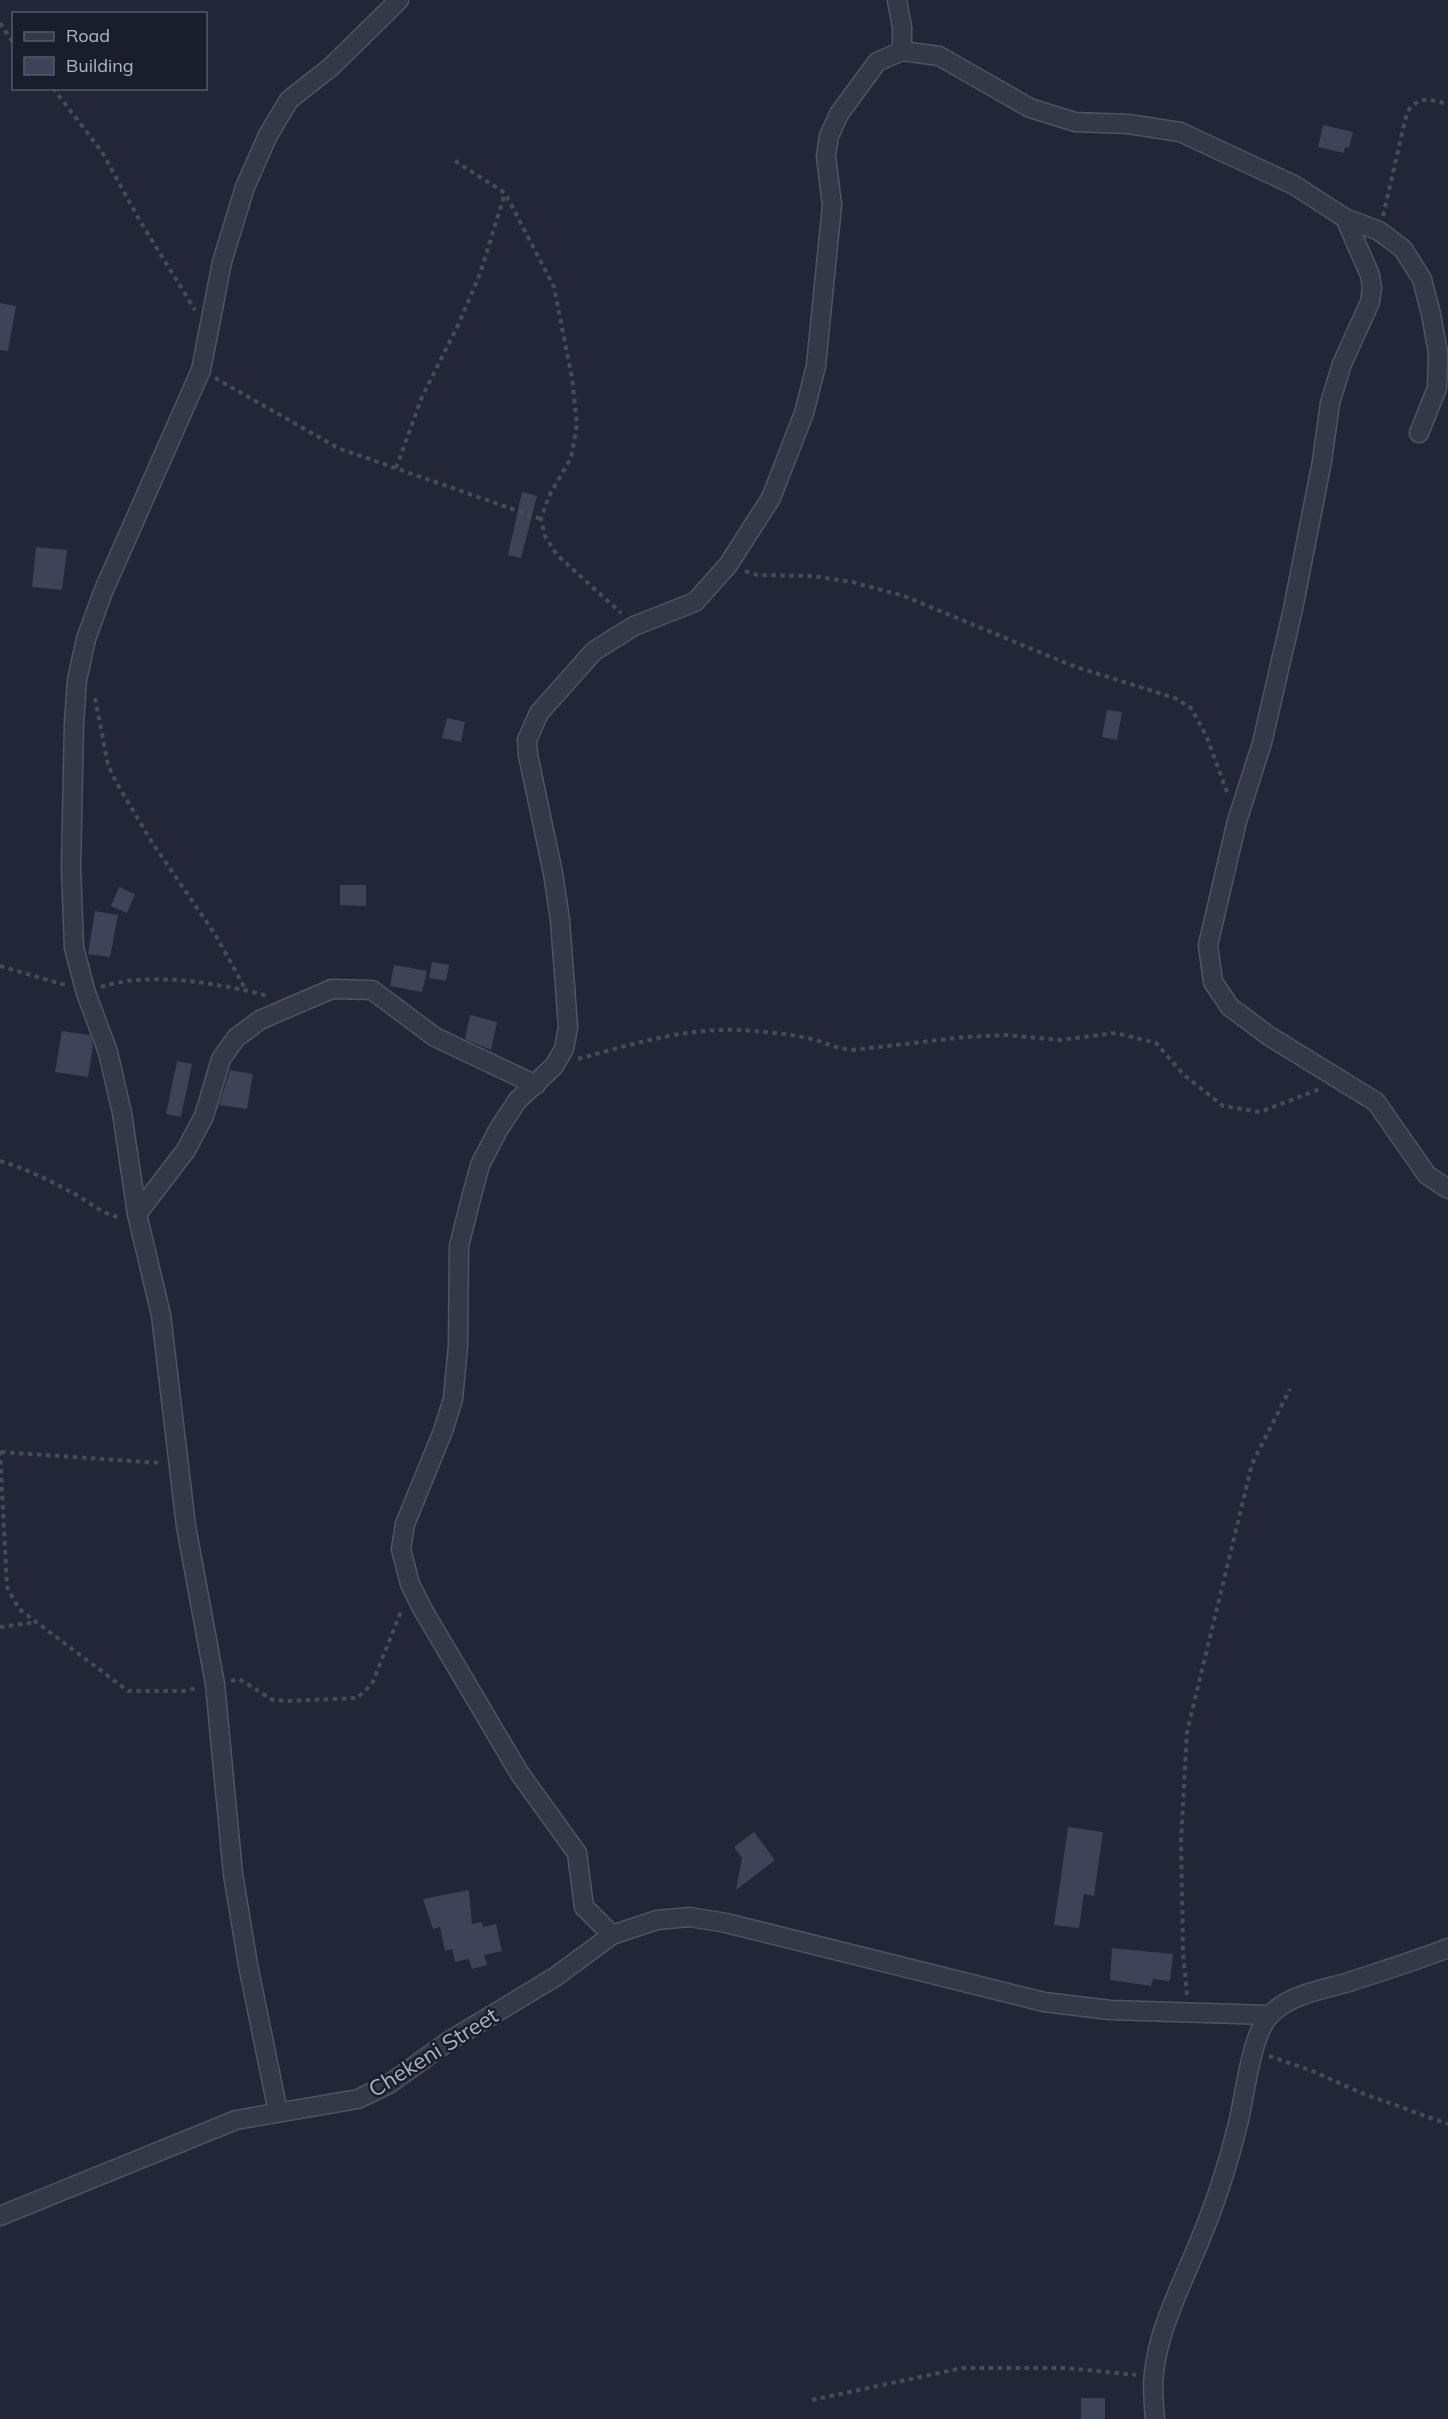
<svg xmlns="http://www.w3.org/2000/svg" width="1448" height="2419" viewBox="0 0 1448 2419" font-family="Mulish,sans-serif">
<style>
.building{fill:#3e4357}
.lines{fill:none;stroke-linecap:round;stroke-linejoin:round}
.minor-casing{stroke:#4f5362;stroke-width:21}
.path{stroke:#414e55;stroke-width:4;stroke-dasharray:4.5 4.5;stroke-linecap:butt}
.minor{stroke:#353847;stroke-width:18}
.labels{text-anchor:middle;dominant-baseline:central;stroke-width:5;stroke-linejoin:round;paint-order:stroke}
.street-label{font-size:22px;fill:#afb3c4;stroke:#1a1e2c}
</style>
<rect width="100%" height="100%" fill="#222637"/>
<!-- building -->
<g class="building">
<polygon points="1323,125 1353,132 1349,148 1345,147 1344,153 1318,147"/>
<polygon points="0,303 16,306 8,351 0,350"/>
<polygon points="522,492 537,496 521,558 508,555"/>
<polygon points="36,547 67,550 62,590 32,587"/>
<polygon points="1107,710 1122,712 1117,740 1102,737"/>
<polygon points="447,718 465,722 461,742 442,738"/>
<polygon points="340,885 366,885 366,906 340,905"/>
<polygon points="119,887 135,894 127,913 111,906"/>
<polygon points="95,911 118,915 110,957 88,954"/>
<polygon points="432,962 449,965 446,981 429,978"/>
<polygon points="394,965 427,971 422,992 390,986"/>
<polygon points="470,1015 497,1022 491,1050 465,1039"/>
<polygon points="62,1031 90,1035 93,1045 88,1077 55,1072"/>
<polygon points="177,1061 192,1064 181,1117 166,1114"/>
<polygon points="230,1070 253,1074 247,1109 219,1105"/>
<polygon points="1068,1827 1103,1832 1094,1896 1084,1894 1079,1928 1054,1925"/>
<polygon points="754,1832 775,1860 736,1890 742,1858 734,1847"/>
<polygon points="469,1890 472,1924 482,1922 483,1927 496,1924 502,1951 484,1955 487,1965 472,1969 469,1959 455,1962 452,1949 445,1951 440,1927 433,1929 423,1899"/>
<polygon points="1112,1948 1173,1954 1170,1981 1153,1979 1151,1986 1110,1980"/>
<rect x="1081" y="2398" width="24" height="21"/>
</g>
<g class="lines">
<!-- minor casing -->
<g class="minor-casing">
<g id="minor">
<polyline points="897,0 902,27 902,51"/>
<polyline points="1345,218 1370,275 1372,288 1370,302 1342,364 1330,403 1322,461 1293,609 1262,743 1237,821 1208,945 1213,982 1230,1007 1269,1036 1376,1102 1427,1175 1448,1189"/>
<polyline points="137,1214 186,1150 204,1116 221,1059 236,1038 260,1020 332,989 372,990 435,1037 536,1085"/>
<polyline points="612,1935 584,1907 577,1853 520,1774 423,1610 410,1584 401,1549 405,1524 443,1431 453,1399 458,1346 459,1246 469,1206 480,1165 498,1130 517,1101 554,1066 564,1049 568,1027 560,920 553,873 528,755 527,740 539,713 594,651 634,626 695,602 728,565 771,498 804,413 816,366 832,205 826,156 829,136 839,114 877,62 902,51 939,56 1030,108 1075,122 1128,124 1180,132 1294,185 1345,218 1379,231 1403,249 1422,279 1431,314 1438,353 1437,388 1419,433"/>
<polyline points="278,2112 248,1965 233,1874 215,1684 186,1526 161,1315 137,1214 122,1113 108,1052 86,993 74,948 71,867 74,723 77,680 86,639 103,592 201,370 222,262 245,187 268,135 289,100 332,66 399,0"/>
<polyline points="0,2216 236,2120 358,2099 389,2084 449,2041 555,1977 612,1935 657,1920 690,1917 726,1923 1044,2002 1110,2010 1269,2015"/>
<path d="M1155,2419c-3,-32 -3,-49 6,-81 9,-32 24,-62 37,-93 17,-40 30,-80 40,-121 7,-28 13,-90 32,-109 20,-21 52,-25 79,-33 33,-11 66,-21 99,-34"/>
</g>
</g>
<!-- path -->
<g class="path">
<polyline points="0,23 14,44"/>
<polyline points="53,88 102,152 140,221 195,310"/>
<polyline points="455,161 505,193 554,287 572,378 577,425 571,458 549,496 541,519 545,536 557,555 621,613"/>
<path d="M1383,216l24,-104c14,-18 22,-12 41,-8"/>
<polyline points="215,378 338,448 541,519"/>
<polyline points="396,468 422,397 458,325 480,274 505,193"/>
<polyline points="745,571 757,575 812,576 852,582 904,596 1073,666 1175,698 1191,708 1206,735 1227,792"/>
<polyline points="95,698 108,765 116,782 153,844 215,934 246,990"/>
<polyline points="0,966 65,985"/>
<path d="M101,987c48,-16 118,-4 167,9"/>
<path d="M578,1059c57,-16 116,-34 176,-28 22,2 47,4 68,11 11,4 18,7 31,8l112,-13 40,-2 55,5 56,-7 40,10 27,31 40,32 37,6 60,-23"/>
<path d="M0,1161c24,7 47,18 69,30 17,8 32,23 50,26"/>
<polyline points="0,1451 7,1587 19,1609 128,1691 184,1691 197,1688"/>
<polyline points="1,1452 160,1463"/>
<polyline points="0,1627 37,1622"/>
<polyline points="231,1681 239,1679 273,1700 287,1701 357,1698 372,1684 402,1609"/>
<polyline points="1187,1995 1183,1953 1181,1840 1187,1732 1252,1464 1290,1389"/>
<polyline points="1269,2056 1310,2070 1364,2094 1448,2124"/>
<polyline points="812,2400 962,2368 1066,2368 1136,2375"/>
</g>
<!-- minor -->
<use href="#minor" class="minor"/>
</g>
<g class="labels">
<!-- street labels -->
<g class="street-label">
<text transform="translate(433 2052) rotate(-32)">Chekeni Street</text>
</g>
</g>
<!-- legend -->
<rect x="12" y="12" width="195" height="78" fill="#1a1e2c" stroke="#565a69" stroke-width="1.5"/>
<rect x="24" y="32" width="30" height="9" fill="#353847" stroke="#565a69" stroke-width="1.5"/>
<text x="66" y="42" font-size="18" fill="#afb3c4">Road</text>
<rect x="24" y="57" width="30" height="18" fill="#3e4357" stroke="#565a69" stroke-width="1.5"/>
<text x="66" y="72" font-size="18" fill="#afb3c4">Building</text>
</svg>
